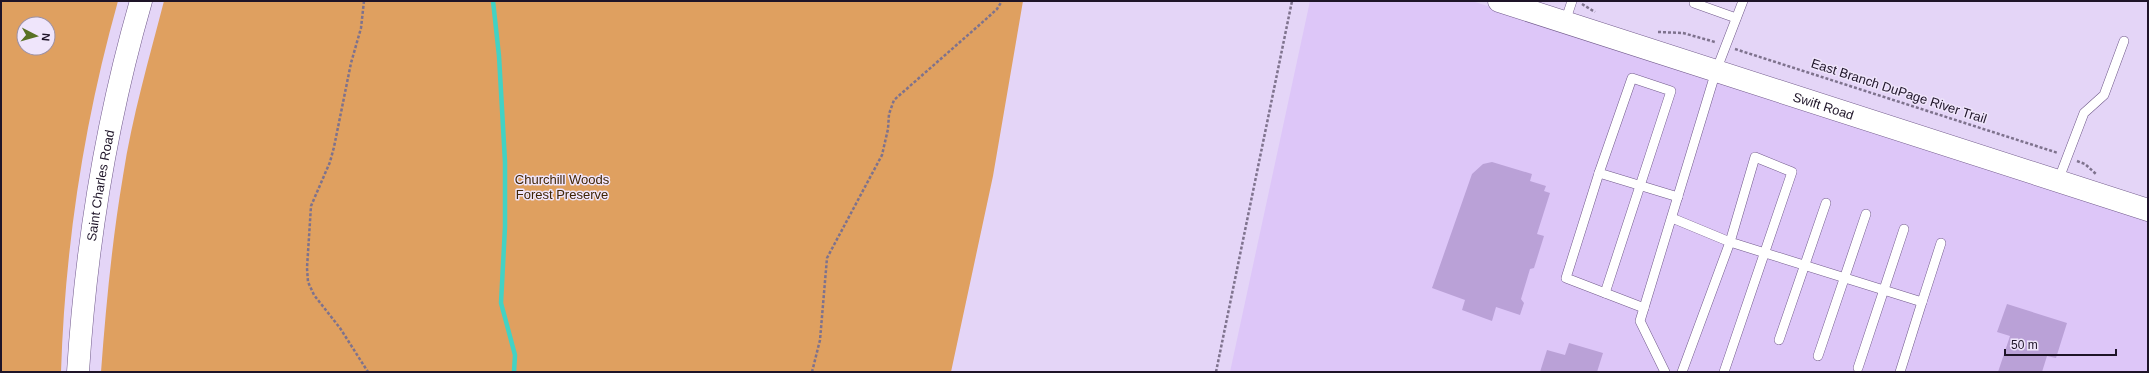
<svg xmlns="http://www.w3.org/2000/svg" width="2149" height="373" viewBox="0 0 2149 373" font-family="Helvetica,sans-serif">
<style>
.built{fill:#ddc6f8}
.green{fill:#dfa060;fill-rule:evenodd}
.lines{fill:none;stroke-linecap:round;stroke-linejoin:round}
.stream{stroke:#43d2c4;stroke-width:4.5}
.building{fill:#baa1d7}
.service-casing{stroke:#715a8b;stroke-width:10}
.tertiary-casing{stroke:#715a8b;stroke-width:23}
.secondary-casing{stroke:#715a8b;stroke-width:23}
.path{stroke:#7e728d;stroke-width:2.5;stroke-dasharray:3 2;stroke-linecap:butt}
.service{stroke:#fff;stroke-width:9}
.tertiary{stroke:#fff;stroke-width:22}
.secondary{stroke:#fff;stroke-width:22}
.labels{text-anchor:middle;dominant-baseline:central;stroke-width:3;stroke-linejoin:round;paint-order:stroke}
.street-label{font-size:13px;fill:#1e1428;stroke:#efe5fb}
.park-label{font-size:13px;fill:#3f2404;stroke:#efe5fb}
</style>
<rect width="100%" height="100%" fill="#e4d5f7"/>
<!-- built -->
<polygon class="built" points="1310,1 1472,1 2148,219 2148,372 1230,372"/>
<!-- green -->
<g class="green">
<path d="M1,1h117c-34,121 -53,245 -57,371h-60zM24,24h24v24h-24z"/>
<path d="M164,1h859l-30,175 -42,196h-850c5,-66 11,-131 22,-196 9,-59 26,-117 41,-175z"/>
</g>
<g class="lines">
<!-- stream -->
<polyline class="stream" points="493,1 499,56 505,162 505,227 501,303 515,355 514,372"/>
</g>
<!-- building -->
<g class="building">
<polygon points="1492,162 1532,174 1530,181 1546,186 1544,191 1550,193 1537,234 1544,236 1534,268 1530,269 1521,299 1524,303 1520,315 1496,307 1492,321 1462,310 1465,300 1432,288 1472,174 1483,164"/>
<polygon points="2007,304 2067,323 2056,358 2047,356 2042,372 1998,372 2010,336 1997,332"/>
<polygon points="1569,343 1603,353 1597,372 1540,372 1547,350 1565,355"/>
</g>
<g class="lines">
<!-- service casing -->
<g class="service-casing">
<g id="service">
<polyline points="1694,3 1736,18"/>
<polyline points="1565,22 1572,1"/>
<polyline points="1599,173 1566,278 1644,308"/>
<polyline points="2058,181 2084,113 2104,95 2124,41"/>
<polyline points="1672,218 1730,242 1682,372"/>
<polyline points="1605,293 1671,91 1632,78 1599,173 1678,197"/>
<polyline points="1779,340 1826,203"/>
<polyline points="1818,356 1866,214"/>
<polyline points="1858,368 1904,229"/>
<polyline points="1665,372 1640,321 1716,71 1743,1"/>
<polyline points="1724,372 1792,172 1755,157 1730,242 1922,302 1941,243"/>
<polyline points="1900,372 1922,302"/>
</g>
</g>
<!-- tertiary casing -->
<g class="tertiary-casing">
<g id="tertiary">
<path id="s1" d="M1499,1l649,209"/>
</g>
</g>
<!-- secondary casing -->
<g class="secondary-casing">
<g id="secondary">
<path id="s2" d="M78,372c8,-125 28,-250 63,-371"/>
</g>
</g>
<!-- path -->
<g class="path">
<polyline points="364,1 361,28 351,63 334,147 330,162 311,206 307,268 308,282 314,295 340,328 368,372"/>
<polyline points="1582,4 1595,12"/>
<polyline points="1658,32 1683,33 1715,42"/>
<polyline points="1735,49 2058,153"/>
<polyline points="2077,161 2085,164 2096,174"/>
<polyline points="812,372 820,340 827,258 882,155 888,129 889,114 894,100 985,20 997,9 1002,1"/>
<polyline points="1216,372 1292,1"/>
</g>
<!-- service -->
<use href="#service" class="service"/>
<!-- tertiary -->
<use href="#tertiary" class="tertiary"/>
<!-- secondary -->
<use href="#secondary" class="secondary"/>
</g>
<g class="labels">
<!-- street labels -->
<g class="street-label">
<text transform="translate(1899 91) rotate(18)">East Branch DuPage River Trail</text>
<text stroke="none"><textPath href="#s1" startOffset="341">Swift Road</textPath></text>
<text stroke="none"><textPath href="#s2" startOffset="188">Saint Charles Road</textPath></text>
</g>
<!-- park labels -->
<g class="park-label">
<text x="562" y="179">Churchill Woods<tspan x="562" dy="15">Forest Preserve</tspan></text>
</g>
</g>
<!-- border -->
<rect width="2149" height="373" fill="none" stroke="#1e1428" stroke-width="4"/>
<!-- north arrow -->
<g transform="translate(36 36) rotate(96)"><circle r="19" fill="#efe5fb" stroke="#9b91a7"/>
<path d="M0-3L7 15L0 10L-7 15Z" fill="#587124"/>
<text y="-6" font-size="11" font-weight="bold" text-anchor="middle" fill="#1e1428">N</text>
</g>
<!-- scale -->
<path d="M2005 349v6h111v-6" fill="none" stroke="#1e1428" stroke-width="2"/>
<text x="2011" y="349" font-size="12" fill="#1e1428" stroke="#efe5fb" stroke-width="3" paint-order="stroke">50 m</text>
</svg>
